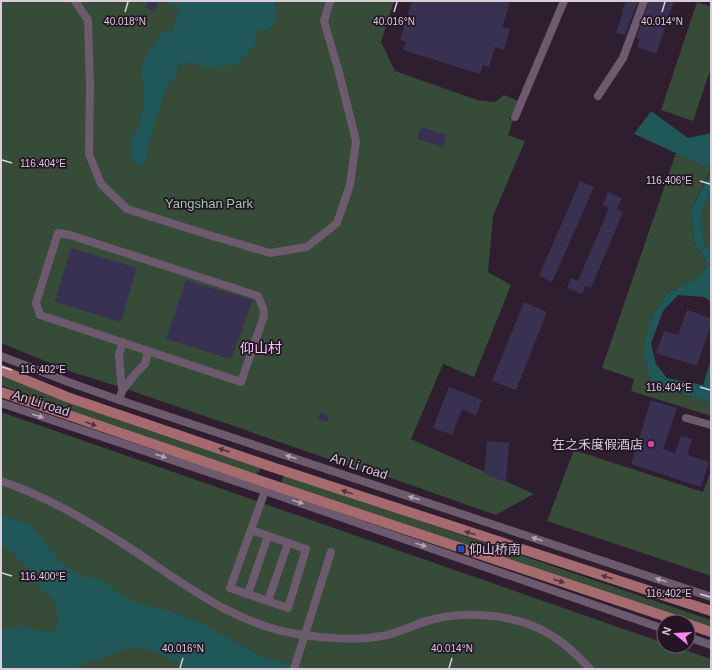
<svg xmlns="http://www.w3.org/2000/svg" width="712" height="670" viewBox="0 0 712 670" font-family="Helvetica,'Noto Sans SC',sans-serif">
<style>
.green{fill:#374b39}
.water{fill:#205759}
.building{fill:#393152}
.lines{fill:none;stroke-linecap:round;stroke-linejoin:round}
.minor{stroke:#6d5a6e;stroke-width:8}
.major{stroke:#a56b6f;stroke-width:10}
.oneway{fill:#b3a5b4}
.oneway2{fill:#51323f}
.ticks{fill:none;stroke:#d9ced9;stroke-width:1.5}
.hotel-dot{fill:#d1479c;stroke:#241425;stroke-width:1.5}
.transit-dot{fill:#1a4fb4;stroke:#241425;stroke-width:1.5}
.labels{text-anchor:middle;dominant-baseline:central;stroke-width:3.5;stroke-linejoin:round;paint-order:stroke}
.park-label{font-size:13px;fill:#97ce9e;stroke:#241425}
.street-label{font-size:13px;fill:#d9ced9;stroke:#241425}
.poi-label{font-size:13px;fill:#d9ced9;stroke:#241425;text-anchor:end}
.neighbourhood-label{font-size:14px;fill:#f9c8f4;stroke:#241425}
.ticks-label{font-size:10px;text-anchor:middle;fill:#d9ced9;stroke:#241425;stroke-width:3.5;stroke-linejoin:round;paint-order:stroke}
</style>
<rect width="100%" height="100%" fill="#2e1e2f"/>
<!-- green -->
<g class="green">
<polygon points="1,1 394,1 381,42 395,71 477,100 495,102 504,95 518,101 509,119 513,120 508,135 525,141 493,216 488,272 511,285 474,377 443,364 411,439 534,494 496,515 385,476 384,478 123,388 72,372 1,343"/>
<polygon points="697,2 711,7 711,68 693,121 661,110"/>
<polygon points="676,153 711,169 691,210 694,241 708,265 698,278 666,294 650,321 653,385 711,403 711,416 631,391 634,379 602,368"/>
<polygon points="711,192 711,254 705,245 700,219 709,194"/>
<polygon points="1,374 260,467 260,471 254,475 53,406 1,385"/>
<polygon points="1,412 664,643 664,646 673,646 711,659 711,669 1,669"/>
<polygon points="574,450 703,492 711,471 711,576 547,521"/>
<polygon points="284,476 289,476 711,620 711,631 287,486 282,482 282,479"/>
</g>
<!-- water -->
<g class="water">
<polygon points="163,1 275,1 276,19 269,31 259,29 255,43 248,53 238,64 209,68 187,61 185,66 179,64 173,83 168,82 148,146 145,165 139,164 132,161 132,137 139,127 144,104 144,93 142,80 141,69 147,54 163,32 173,30 180,8"/>
<polygon points="651,111 688,138 711,133 711,169 634,134"/>
<polygon points="711,171 711,192 709,194 700,219 705,245 711,254 711,302 704,297 678,295 663,311 651,344 656,364 667,378 703,385 711,360 711,403 653,385 643,353 650,321 666,294 698,278 708,265 694,241 691,210"/>
<path d="M1,514l31,12 29,37 23,14 16,2 28,20 17,6 31,8 28,12 59,32 47,12h-120l-37,-18 -13,-3 -14,1 -55,20h-70v-40c5,0 11,-2 16,-3 14,0 27,11 40,2l2,-10 -6,-19 -15,-13 -10,-18 -23,-22 -4,-1z"/>
</g>
<!-- building -->
<g class="building">
<polygon points="148,1 159,1 154,11 145,7"/>
<polygon points="412,1 503,1 510,3 502,27 510,29 504,50 495,47 489,67 483,65 480,74 403,50 406,42 400,40"/>
<polygon points="626,1 638,1 625,35 616,33 623,12 621,12"/>
<polygon points="649,1 674,1 656,54 637,47 640,39 636,38"/>
<polygon points="421,127 447,135 443,147 417,139"/>
<polygon points="580,181 594,187 552,282 539,276"/>
<polygon points="608,192 622,198 617,209 623,212 591,288 585,286 582,294 567,288 571,278 578,281 609,208 603,205"/>
<polygon points="71,248 137,268 121,322 55,302"/>
<polygon points="186,280 253,300 231,359 166,339"/>
<polygon points="524,302 547,312 516,390 492,381"/>
<polygon points="687,310 711,318 711,324 697,366 656,353 664,331 678,335"/>
<polygon points="449,387 482,400 476,415 462,409 452,435 433,428"/>
<polygon points="651,400 677,408 663,449 675,453 681,436 692,439 687,455 709,462 701,487 631,464"/>
<polygon points="320,413 329,416 327,422 318,419"/>
<polygon points="487,441 509,443 506,482 484,474"/>
</g>
<g class="lines">
<!-- minor -->
<g class="minor">
<polyline points="75,1 88,20 90,85 89,154 101,184 127,209 209,235 270,253 307,247 337,223 350,185 356,141 338,69 324,21 330,1"/>
<polyline points="598,96 623,58 644,1"/>
<polyline points="515,117 564,1"/>
<polygon points="58,233 70,235 258,296 263,308 264,316 241,382 40,315 36,303"/>
<polyline points="1,356 71,383 119,400 711,597"/>
<polyline points="122,391 119,355 123,342"/>
<polyline points="119,400 122,391 135,374 145,364 148,351"/>
<polyline points="1,403 265,491 664,629"/>
<polyline points="686,418 711,425"/>
<path d="M1,481c43,14 83,38 121,62 55,35 109,81 175,91 28,4 57,7 85,2 18,-3 34,-13 52,-17 38,-9 87,-4 120,18 13,8 25,20 36,32"/>
<polyline points="251,530 306,549 288,608 230,588 265,491"/>
<polyline points="248,594 268,536"/>
<polyline points="268,601 288,543"/>
<polyline points="688,637 711,645"/>
<polyline points="294,669 331,552"/>
</g>
<!-- major -->
<g class="major">
<polyline points="1,370 67,397 272,467 711,611"/>
<polyline points="1,392 267,483 682,622"/>
<polyline points="688,624 711,632"/>
</g>
</g>
<!-- one-way arrows -->
<defs><path id="oneway-solid" d="M-6-.8H1V-3.2L6.5 0L1 3.2V.8H-6Z"/></defs>
<g class="oneway">
<use href="#oneway-solid" transform="translate(38 416) rotate(18)"/>
<use href="#oneway-solid" transform="translate(161 456) rotate(18)"/>
<use href="#oneway-solid" transform="translate(291 457) rotate(-162)"/>
<use href="#oneway-solid" transform="translate(414 498) rotate(-162)"/>
<use href="#oneway-solid" transform="translate(298 502) rotate(19)"/>
<use href="#oneway-solid" transform="translate(537 539) rotate(-162)"/>
<use href="#oneway-solid" transform="translate(421 545) rotate(19)"/>
<use href="#oneway-solid" transform="translate(661 580) rotate(-162)"/>
</g>
<g class="oneway2">
<use href="#oneway-solid" transform="translate(91 424) rotate(19)"/>
<use href="#oneway-solid" transform="translate(224 450) rotate(-161)"/>
<use href="#oneway-solid" transform="translate(347 492) rotate(-162)"/>
<use href="#oneway-solid" transform="translate(470 533) rotate(-162)"/>
<use href="#oneway-solid" transform="translate(607 577) rotate(-162)"/>
<use href="#oneway-solid" transform="translate(559 581) rotate(18)"/>
</g>
<!-- ticks -->
<path class="ticks" d="M125,12l3,-10M394,12l3,-10M662,12l3,-10M2,160l10,3M700,181l10,3M2,367l10,3M700,387l10,3M2,573l10,3M700,594l10,3M180,668l3,-10M449,668l3,-10"/>
<!-- markers -->
<circle class="hotel-dot" cx="651" cy="444" r="4"/>
<rect class="transit-dot" x="457" y="545" width="8" height="8" rx="2"/>
<g class="labels">
<!-- park labels -->
<g class="park-label">
<text x="209" y="203">Yangshan Park</text>
</g>
<!-- street labels -->
<g class="street-label">
<text transform="translate(41 403) rotate(18)">An Li road</text>
<text transform="translate(359 466) rotate(18)">An Li road</text>
</g>
<!-- poi labels -->
<g class="poi-label">
<text x="643" y="444">在之禾度假酒店</text>
<text x="469" y="549" text-anchor="start">仰山桥南</text>
</g>
<!-- neighbourhood labels -->
<g class="neighbourhood-label">
<text x="261" y="348">仰山村</text>
</g>
</g>
<g class="ticks-label">
<text x="125" y="25">40.018°N</text>
<text x="394" y="25">40.016°N</text>
<text x="662" y="25">40.014°N</text>
<text x="43" y="167">116.404°E</text>
<text x="669" y="184">116.406°E</text>
<text x="43" y="373">116.402°E</text>
<text x="669" y="391">116.404°E</text>
<text x="43" y="580">116.400°E</text>
<text x="669" y="597">116.402°E</text>
<text x="183" y="652">40.016°N</text>
<text x="452" y="652">40.014°N</text>
</g>
<!-- border -->
<rect width="712" height="670" fill="none" stroke="#d9ced9" stroke-width="4"/>
<!-- north arrow -->
<g transform="translate(676 634) rotate(288)"><circle r="19" fill="#241425" stroke="#6c5e6d"/>
<path d="M0-3L7 15L0 10L-7 15Z" fill="#f689ee"/>
<text y="-6" font-size="11" font-weight="bold" text-anchor="middle" fill="#d9ced9">N</text>
</g>
</svg>
